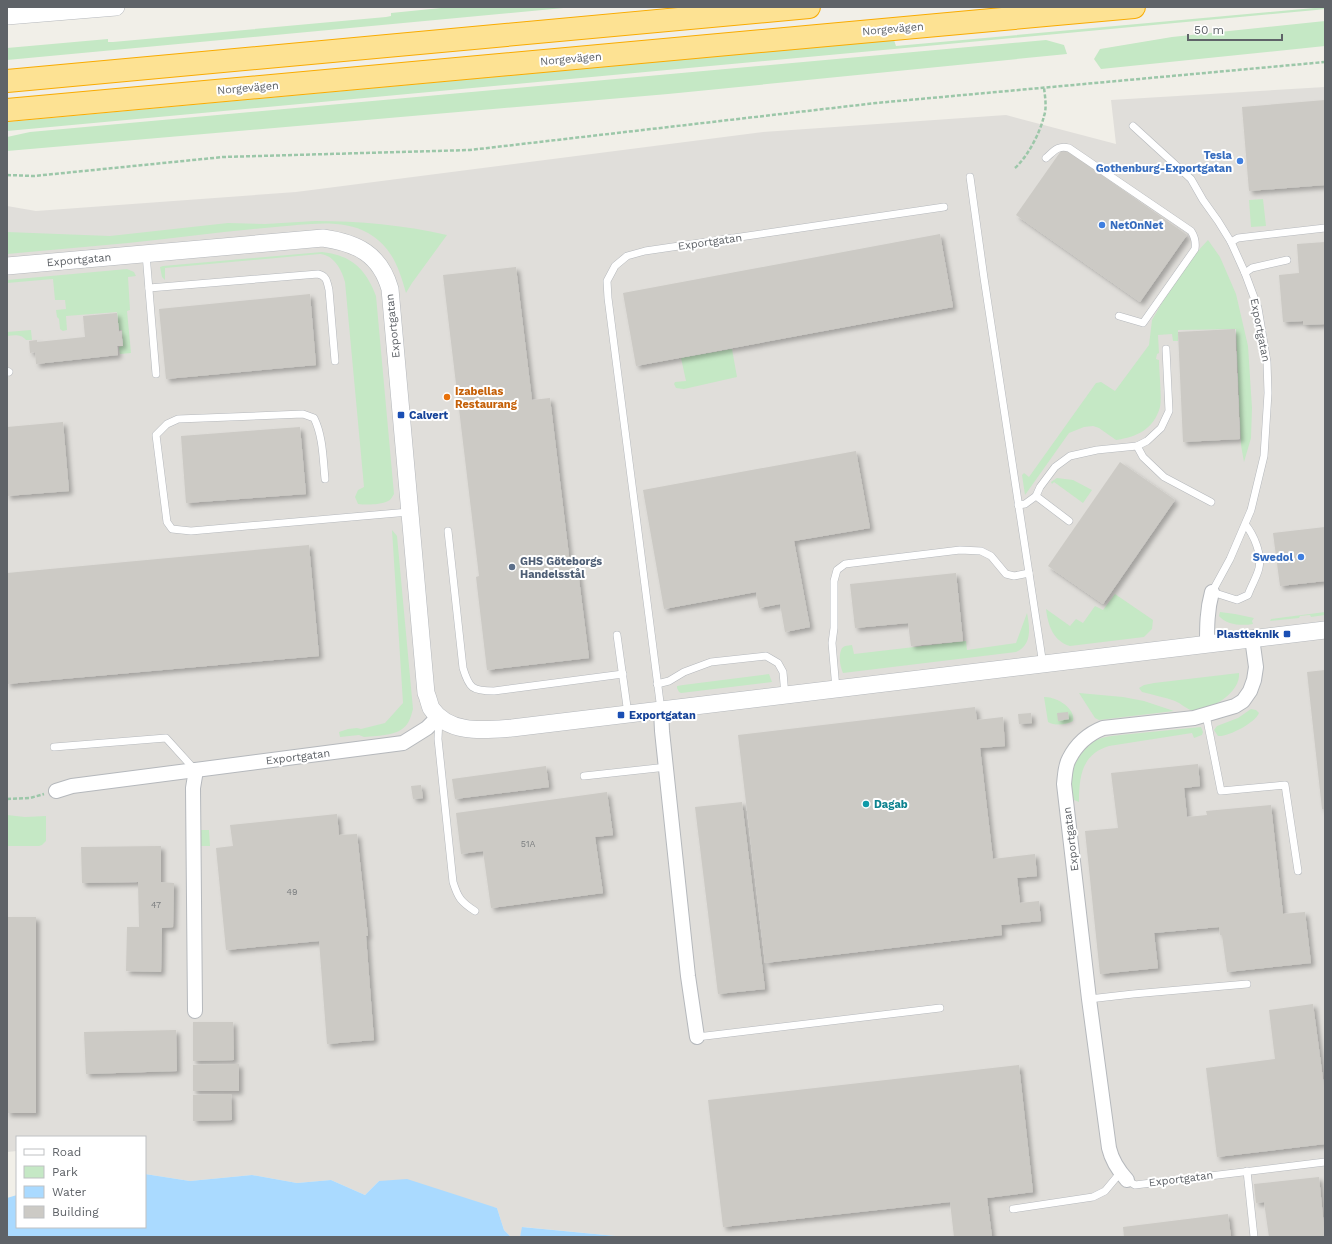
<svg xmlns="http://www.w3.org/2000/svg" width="1332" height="1244" viewBox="0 0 1332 1244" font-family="'Work Sans',sans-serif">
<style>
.industrial{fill:#e0deda}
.green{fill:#c5e8c5}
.water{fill:#aadaff}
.building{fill:#cccac5;filter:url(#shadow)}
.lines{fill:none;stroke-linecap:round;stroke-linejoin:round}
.service-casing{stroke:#b5b8bc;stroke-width:8}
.minor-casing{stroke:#b5b8bc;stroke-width:16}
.tertiary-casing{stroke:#b5b8bc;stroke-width:18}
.motorway-casing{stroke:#f9ab00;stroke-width:24}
.path{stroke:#9cc7a9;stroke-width:2.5;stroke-dasharray:4 2;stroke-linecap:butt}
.service{stroke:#fff;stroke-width:7}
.minor{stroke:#fff;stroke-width:14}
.tertiary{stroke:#fff;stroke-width:17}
.motorway{stroke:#fde293;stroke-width:22}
.shop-dot{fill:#3f7fe0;stroke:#fff;stroke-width:1.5}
.food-dot{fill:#e8710a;stroke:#fff;stroke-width:1.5}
.transit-dot{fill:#1a4fb4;stroke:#fff;stroke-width:1.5}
.service-dot{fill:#5c6f8a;stroke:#fff;stroke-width:1.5}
.culture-dot{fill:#0f9aa8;stroke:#fff;stroke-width:1.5}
.labels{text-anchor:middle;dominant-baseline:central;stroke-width:4;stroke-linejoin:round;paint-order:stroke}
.number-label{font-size:9px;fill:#7a7d7f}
.street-label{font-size:11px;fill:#5f6368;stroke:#fff}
.shop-label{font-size:11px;font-weight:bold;fill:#366cbe;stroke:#fff;text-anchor:end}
.food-label{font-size:11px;font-weight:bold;fill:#c56008;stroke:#fff;text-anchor:start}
.transit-label{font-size:11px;font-weight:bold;fill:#164399;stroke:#fff;text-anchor:start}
.service-label{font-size:11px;font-weight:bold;fill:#4e5e75;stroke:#fff;text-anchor:start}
.culture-label{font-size:11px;font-weight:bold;fill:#0d838f;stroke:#fff;text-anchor:start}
</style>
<defs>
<filter id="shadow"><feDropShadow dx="3.5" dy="3.5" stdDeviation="2" flood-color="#0004"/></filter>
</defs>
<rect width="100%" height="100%" fill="#f1efe8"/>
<!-- industrial -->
<polygon class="industrial" points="1325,87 1325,1237 626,1237 523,1227 520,1237 511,1237 504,1230 497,1208 379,1181 365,1195 331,1180 297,1183 252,1175 190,1181 145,1174 145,1137 17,1137 17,1151 7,1152 7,206 36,211 296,192 763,132 1006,115 1116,144 1111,100"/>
<!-- green -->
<g class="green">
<polygon points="451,7 574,7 7,60 7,48 108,39 108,42 113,42 386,17 391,16 391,13"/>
<polygon points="1325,7 1325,9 1316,10 7,131 7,122 894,40 896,46"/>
<polygon points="1325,21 1325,46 1101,69 1094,59 1100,49 1172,37"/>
<polygon points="1046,40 1064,45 1067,54 668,94 7,151 7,137 30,132"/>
<polygon points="1263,199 1266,226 1251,227 1249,200"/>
<path d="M315,221c45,0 88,4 132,14l-35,48 -6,10c-7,-25 -14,-46 -38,-60 -27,-15 -63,-8 -93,-6 -49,4 -98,11 -147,16 -40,4 -81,7 -121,11v-22l103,4 118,-13 37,1z"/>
<path d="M1208,240l12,17 16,37 12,52 4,62 -1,30 -7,24 -3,-17 -5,-116 -58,1v11h-5l-1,-7 -14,1 1,18 -2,1 -1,5 3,1c0,10 3,38 1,47 -6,22 -23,30 -44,33l-17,-12 -6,-2 -9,1 -15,6 -44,62 -3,-20 2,-2 5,4 67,-94 5,-1 14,9 34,-46 3,-25 18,-31 27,-37z"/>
<path d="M322,252c29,3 44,17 54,44l18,198c-2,3 -3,6 -6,7 -8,4 -22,4 -30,3l-3,-7 3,-7 6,-3 -19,-205c-3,-12 -11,-27 -25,-28l-155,14v12l-3,-3 -2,-10 3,-1z"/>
<polygon points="127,269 134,272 136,276 128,277 130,310 127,311 131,353 120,354 119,347 123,346 122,330 119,330 117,312 66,316 67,330 63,331 60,329 59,319 57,317 56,310 66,309 65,300 55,300 53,279 7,283 7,280"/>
<path d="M31,330l1,10h-6c-5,-6 -11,-5 -19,-4v-4z"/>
<polygon points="732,349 737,377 684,389 676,388 674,384 675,382 686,381 681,358"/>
<polygon points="1057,478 1073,480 1092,490 1083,503 1054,482 1052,484 1051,482"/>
<path d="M392,530l5,6 16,173c-1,3 -2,8 -4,12 -8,16 -30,14 -45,16l-5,-2 -19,2 -1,-5 9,-3 9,-1 4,1 24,-6 18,-20z"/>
<path d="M1115,594l38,26 -1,9 -8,8 -74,9c-17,-5 -22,-21 -24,-37l24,17 6,-7 7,4 12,-17 8,4z"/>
<path d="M1220,612l15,2 19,4 -2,3 1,3c-12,2 -26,1 -34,-8z"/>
<polygon points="1325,612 1325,615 1311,617 1310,615 1300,616 1299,618 1270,621 1271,619"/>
<path d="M1027,613c3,15 5,32 -11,39l-173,21c-3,-7 -5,-17 -1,-25l3,-2 7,-1 2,9 112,-13 1,9 49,-7z"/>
<path d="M1239,673c2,20 -30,39 -48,37 -4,-1 -11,-7 -16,-9 -11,-4 -22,-6 -33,-9l-3,-4 5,-3 10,-2z"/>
<polygon points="769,674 772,682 681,693 679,692 677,688 677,686 683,685"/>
<polygon points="1079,693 1123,697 1144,701 1174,711 1099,720 1095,718"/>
<path d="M1044,697c11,-1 32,11 29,24 -7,4 -18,5 -25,1z"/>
<path d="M1251,709l5,1 3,3c-4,10 -31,24 -41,23l-4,-6 3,-4 21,-8z"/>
<path d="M1201,727l2,5 -1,3 -8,3 -2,-5 -83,13c-27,8 -30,30 -30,56l-5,-2c-4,-9 -4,-24 -1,-34 3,-8 13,-18 20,-24 7,-5 19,-6 27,-7z"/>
<polygon points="7,815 25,817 46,816 46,841 42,845 39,846 7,846"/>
<polygon points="200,830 209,830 210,846 200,846"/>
</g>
<!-- water -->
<g class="water">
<polygon points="145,1174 190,1181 252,1175 297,1183 331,1180 365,1195 379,1181 407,1179 497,1208 504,1230 511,1237 7,1237 7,1198 17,1195 17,1227 145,1227"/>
<polygon points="522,1227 626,1237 520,1237"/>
</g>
<!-- building -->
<g class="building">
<polygon points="1325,100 1325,185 1249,191 1242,107"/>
<polygon points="1063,148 1187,235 1140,302 1016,215"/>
<polygon points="940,234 953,307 636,366 623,293"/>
<polygon points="1325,242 1325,324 1303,325 1303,321 1283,322 1279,275 1299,273 1297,244"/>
<polygon points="516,267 532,400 550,398 570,564 577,563 589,658 487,670 476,577 479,576 443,275"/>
<polygon points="310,294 316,365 166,379 159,309"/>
<polygon points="117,313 119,332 121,331 123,346 117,346 118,355 36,364 35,352 30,353 29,341 37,340 37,342 85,337 83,316"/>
<polygon points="1235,329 1240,439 1183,442 1178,332"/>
<polygon points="63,422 69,491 7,496 7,427"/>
<polygon points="300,427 306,494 186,503 181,436"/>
<polygon points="856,451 870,528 794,541 810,627 785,632 780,604 759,608 756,592 664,609 643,490"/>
<polygon points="1120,462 1175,500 1103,604 1048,566"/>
<polygon points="1325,527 1325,581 1280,586 1273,533"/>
<polygon points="309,545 319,656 7,684 7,573"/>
<polygon points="956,573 963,641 911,646 908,623 855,628 850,584"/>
<polygon points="1325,670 1325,809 1322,809 1307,672"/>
<polygon points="975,707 977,720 1003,717 1005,746 980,748 993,859 1035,854 1037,876 1017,878 1020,903 1039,901 1041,921 1001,925 1002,935 765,963 738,735"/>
<polygon points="1068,712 1069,719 1058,721 1057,713"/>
<polygon points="1031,713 1032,723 1019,724 1018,714"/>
<polygon points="1198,764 1200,786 1184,788 1187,817 1207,815 1206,811 1271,805 1283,914 1305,912 1311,963 1227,972 1222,935 1220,935 1219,927 1154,933 1158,968 1100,974 1085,831 1118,828 1111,773"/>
<polygon points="546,766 549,787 455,799 452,779"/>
<polygon points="421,785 423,798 413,799 411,786"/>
<polygon points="607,792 613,835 595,837 603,893 491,908 483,851 461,854 456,813"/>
<polygon points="742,802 765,989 718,994 695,807"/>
<polygon points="337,814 339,835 357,834 368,936 366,936 374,1040 327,1044 319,941 226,950 216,848 233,846 230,825"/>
<polygon points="161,846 161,882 174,883 173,927 162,928 161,972 126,971 127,927 139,927 138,882 82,883 81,847"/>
<rect x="7" y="917" width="29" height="196"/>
<polygon points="1313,1004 1325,1094 1325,1144 1217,1157 1206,1068 1275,1059 1269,1010"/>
<polygon points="193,1022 233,1022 234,1060 193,1061"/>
<polygon points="176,1030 177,1071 86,1074 84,1032"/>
<polygon points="239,1064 239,1091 193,1091 193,1065"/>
<polygon points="1019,1065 1033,1192 987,1198 992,1237 954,1237 950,1202 723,1227 708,1100"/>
<polygon points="231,1094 232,1120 193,1121 193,1095"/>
<polygon points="1319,1177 1325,1237 1269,1237 1264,1202 1256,1203 1254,1184"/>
<polygon points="1228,1214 1231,1237 1124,1237 1123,1227"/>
</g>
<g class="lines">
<!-- service casing -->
<g class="service-casing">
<g id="service">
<path d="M1133,126l58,53 12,21 15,21 13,21 14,31 13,35 9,54 1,31 -4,63 -13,54 -21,49 -18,33 25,8 11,-5c3,-9 9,-18 11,-27 3,-14 -5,-33 -14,-44"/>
<path d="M1046,158c8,-7 12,-13 23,-10l122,83c4,6 5,11 4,18l-52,74 -24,-7"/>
<polyline points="970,177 984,278 1043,665"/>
<polyline points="1231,242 1238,238 1325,228"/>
<polyline points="146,254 156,374"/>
<polyline points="1245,273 1252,268 1287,260"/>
<path d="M149,288l169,-14c9,2 9,8 11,16l6,71"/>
<polyline points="7,371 9,372"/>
<polyline points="1137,446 1147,441 1161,428 1169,411 1166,349"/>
<path d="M325,479c-2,-20 -2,-43 -11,-61l-11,-4 -125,5 -11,5 -11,11 11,87 5,7 19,2 218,-19"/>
<polyline points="1036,496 1069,521"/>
<polyline points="1018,505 1025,504 1036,496 1040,487 1055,467 1070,456 1097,450 1137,446 1143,457 1164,477 1211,502"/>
<path d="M448,531l15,137c6,20 9,23 31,23l129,-17"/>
<polyline points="617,635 628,714"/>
<polyline points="657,684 669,681 684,672 711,662 766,656 778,663 783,672 785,696"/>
<polyline points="836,689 832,643 834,628 834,581 837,570 845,564 960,550 981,551 991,556 1006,574 1014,576 1029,573"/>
<polyline points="661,710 608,298 607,281 615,266 627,256 645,251 944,207"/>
<polyline points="1206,715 1221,791 1285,785 1298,871"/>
<path d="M439,718l-1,21 2,19 13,124c5,16 8,20 22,29"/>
<polyline points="54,747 166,738 195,770"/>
<polyline points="584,776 667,767"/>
<polyline points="1089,999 1133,994 1247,984"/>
<polyline points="697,1037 940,1008"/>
<polyline points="1247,1171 1254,1237"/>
<polyline points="1127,1180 1135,1185 1325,1162"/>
<polyline points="1013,1209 1093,1197 1105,1191 1120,1173"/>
</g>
</g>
<!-- minor casing -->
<g class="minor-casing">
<g id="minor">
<path d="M1207,644c0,-17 0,-34 5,-52"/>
<polyline points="661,710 662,731 688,976 697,1037"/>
<polyline points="56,791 72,786 403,743 427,728 439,716"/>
<polyline points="195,1011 193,788 196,770"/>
<path d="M1127,1180c-9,-10 -15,-19 -18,-32l-20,-149 -25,-215c1,-8 1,-18 5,-25 7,-14 19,-25 34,-31l91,-10 41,-12 8,-5 7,-10 4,-11 2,-13 -4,-29"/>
</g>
</g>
<!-- tertiary casing -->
<g class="tertiary-casing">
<g id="tertiary">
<polyline points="7,16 116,7"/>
<path d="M7,266l316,-28c34,5 57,16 67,51l36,404c2,4 3,10 5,15 18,27 54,22 81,20l813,-98"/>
</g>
</g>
<!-- motorway casing -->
<g class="motorway-casing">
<g id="motorway">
<polyline points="7,81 809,7"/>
<polyline points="7,110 1134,7"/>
</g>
</g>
<!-- path -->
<g class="path">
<path d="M1015,168c13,-12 25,-35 29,-52 3,-8 1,-20 0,-28"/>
<polyline points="7,175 34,176 223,157 470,150 876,103 1325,62"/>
<polyline points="7,799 30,798 44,794"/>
</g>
<!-- service -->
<use href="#service" class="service"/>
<!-- minor -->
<use href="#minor" class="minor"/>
<!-- tertiary -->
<use href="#tertiary" class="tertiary"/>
<!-- motorway -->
<use href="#motorway" class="motorway"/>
</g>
<!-- markers -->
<g class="shop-dot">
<circle cx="1240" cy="161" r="4"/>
<circle cx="1102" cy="225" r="4"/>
<circle cx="1301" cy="557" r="4"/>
</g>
<circle class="food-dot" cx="447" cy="397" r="4"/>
<g class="transit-dot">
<rect x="397" y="411" width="8" height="8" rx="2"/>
<rect x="1283" y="630" width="8" height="8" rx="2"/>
<rect x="617" y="711" width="8" height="8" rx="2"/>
</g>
<circle class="service-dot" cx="512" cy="567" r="4"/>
<circle class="culture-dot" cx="866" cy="804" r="4"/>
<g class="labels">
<!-- number labels -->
<g class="number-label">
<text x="528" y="844">51A</text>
<text x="292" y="892">49</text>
<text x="156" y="905">47</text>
</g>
<!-- street labels -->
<g class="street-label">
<text transform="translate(893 29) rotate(-5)">Norgevägen</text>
<text transform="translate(571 59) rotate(-5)">Norgevägen</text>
<text transform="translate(248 88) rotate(-5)">Norgevägen</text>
<text transform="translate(710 242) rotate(-8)">Exportgatan</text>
<text transform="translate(79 260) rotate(-5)">Exportgatan</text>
<text transform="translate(393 326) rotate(-96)">Exportgatan</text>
<text transform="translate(1260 330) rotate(79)">Exportgatan</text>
<text transform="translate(298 757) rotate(-7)">Exportgatan</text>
<text transform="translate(1071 839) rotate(-97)">Exportgatan</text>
<text transform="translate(1181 1179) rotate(-7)">Exportgatan</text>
</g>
<!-- shop labels -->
<g class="shop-label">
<text x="1232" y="155">Tesla<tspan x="1232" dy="13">Gothenburg-Exportgatan</tspan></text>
<text x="1110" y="225" text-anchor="start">NetOnNet</text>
<text x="1293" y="557">Swedol</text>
</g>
<!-- food labels -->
<g class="food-label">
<text x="455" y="391">Izabellas<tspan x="455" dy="13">Restaurang</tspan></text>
</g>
<!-- transit labels -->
<g class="transit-label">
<text x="409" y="415">Calvert</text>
<text x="1279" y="634" text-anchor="end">Plastteknik</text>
<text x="629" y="715">Exportgatan</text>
</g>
<!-- service labels -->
<g class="service-label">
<text x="520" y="561">GHS Göteborgs<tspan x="520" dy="13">Handelsstål</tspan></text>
</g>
<!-- culture labels -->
<g class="culture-label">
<text x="874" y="804">Dagab</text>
</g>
</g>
<!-- border -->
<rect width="1332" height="1244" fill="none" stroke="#5f6368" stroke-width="16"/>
<!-- legend -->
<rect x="16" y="1136" width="130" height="92" fill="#ffffff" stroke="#bfc1c3"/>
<rect x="24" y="1149" width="20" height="6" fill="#ffffff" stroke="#bfc1c3"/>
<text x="52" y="1156" font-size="12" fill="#5f6368">Road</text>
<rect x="24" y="1166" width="20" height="12" fill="#c5e8c5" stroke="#bfc1c3"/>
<text x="52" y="1176" font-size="12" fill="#5f6368">Park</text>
<rect x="24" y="1186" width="20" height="12" fill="#aadaff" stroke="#bfc1c3"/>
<text x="52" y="1196" font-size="12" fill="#5f6368">Water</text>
<rect x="24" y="1206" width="20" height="12" fill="#cccac5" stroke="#bfc1c3"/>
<text x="52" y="1216" font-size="12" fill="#5f6368">Building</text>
<!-- scale -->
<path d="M1188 34v6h94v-6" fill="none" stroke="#5f6368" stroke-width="2"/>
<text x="1194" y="34" font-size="12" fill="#5f6368" stroke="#ffffff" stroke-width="3" paint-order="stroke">50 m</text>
</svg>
